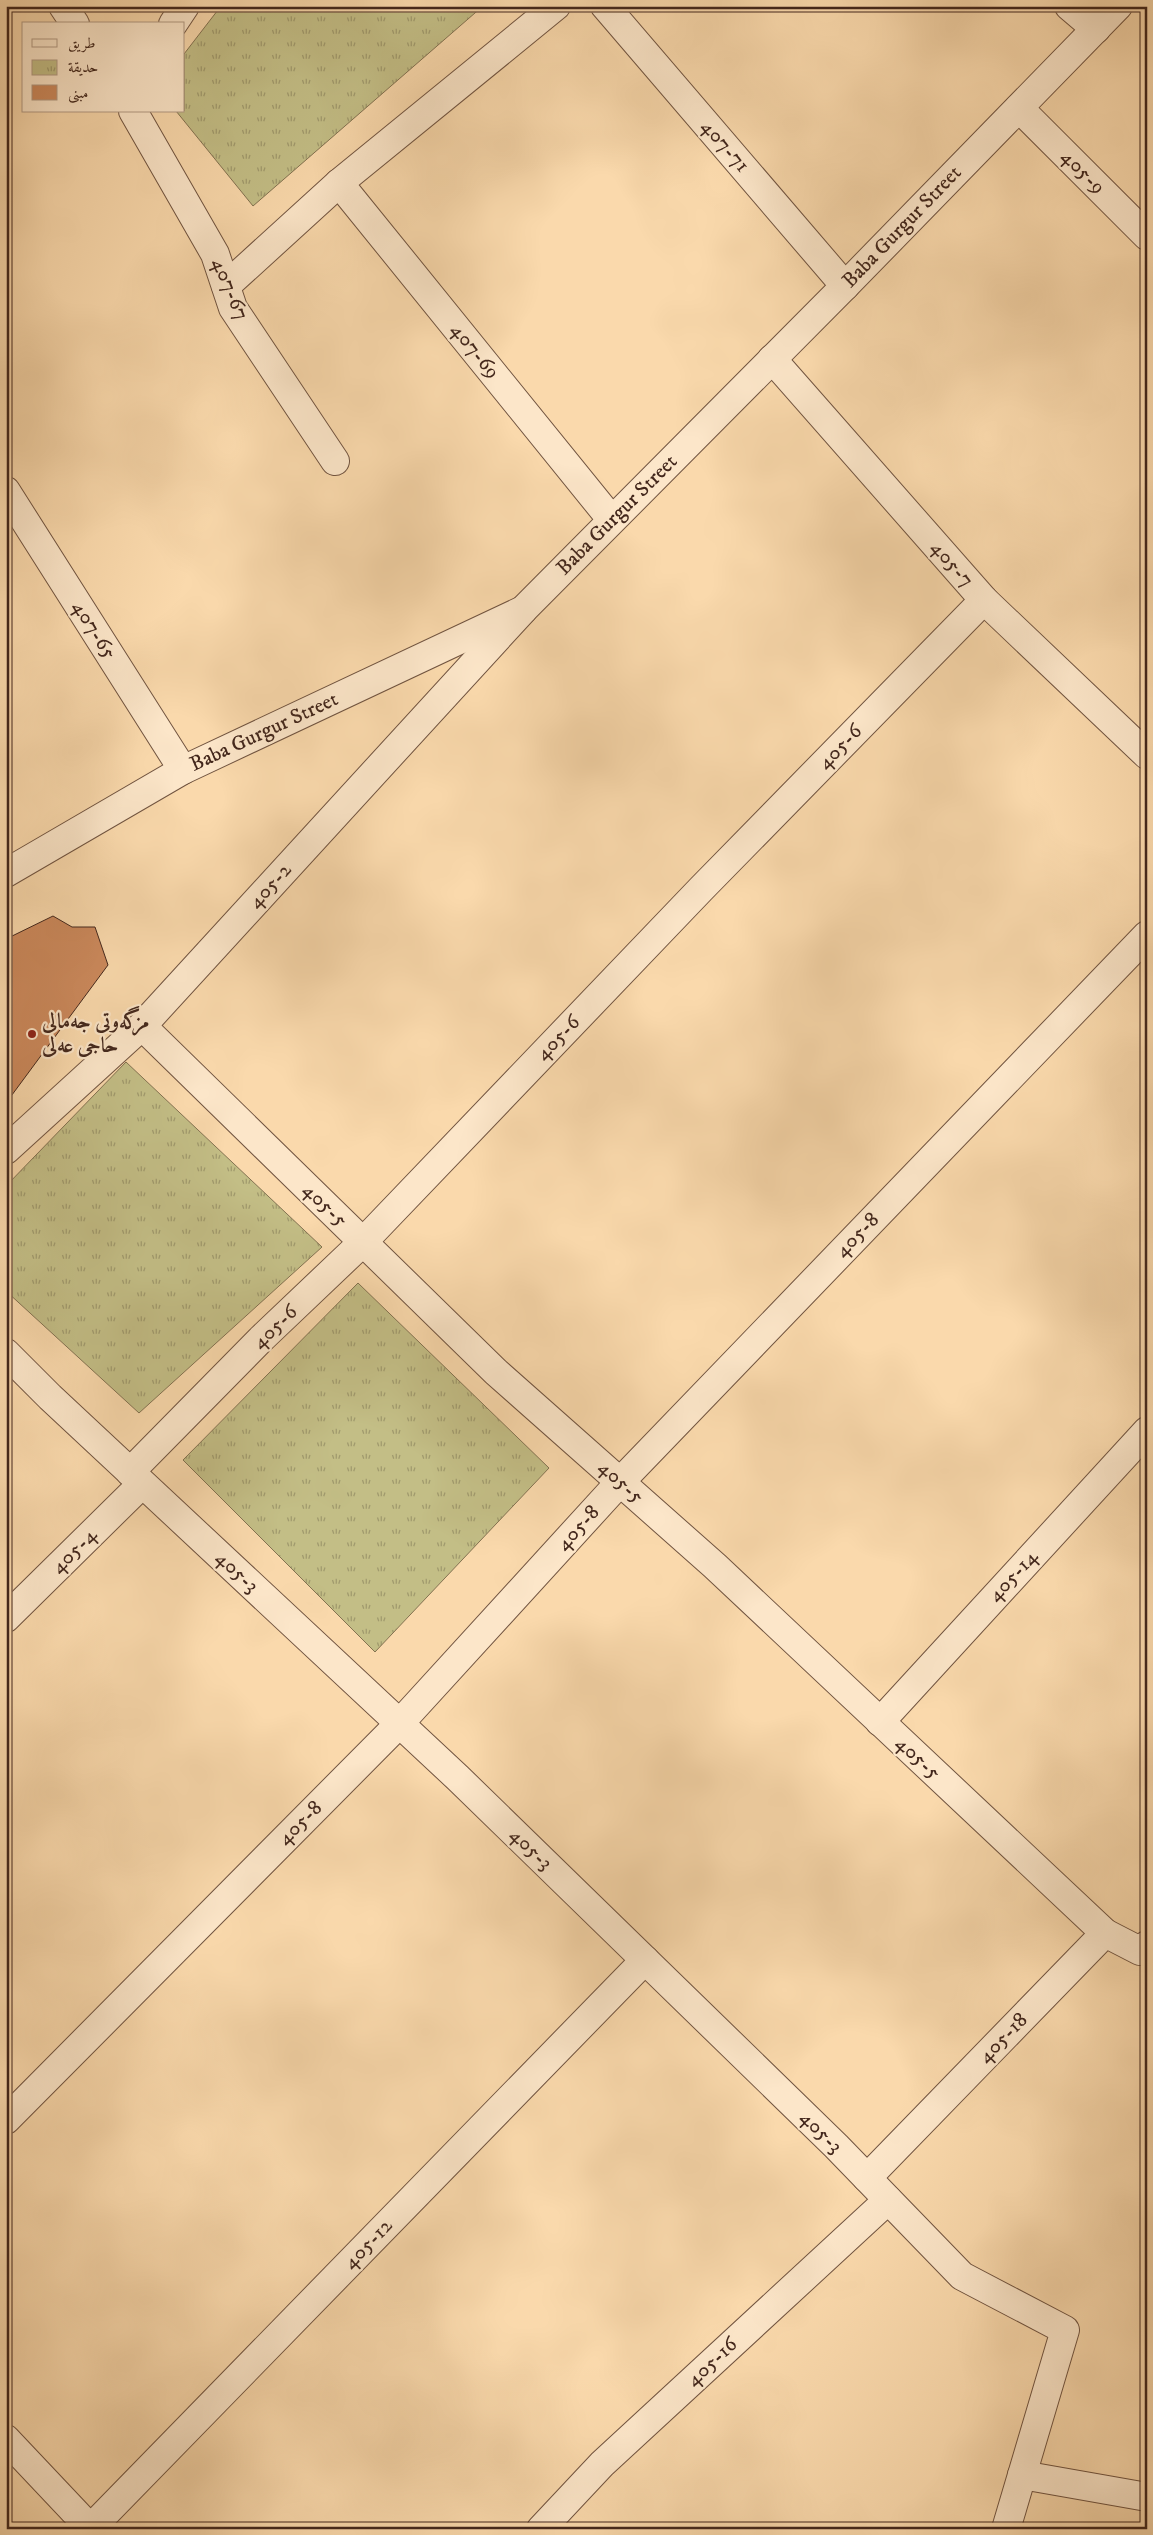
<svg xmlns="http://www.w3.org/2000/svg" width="1153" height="2535" viewBox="0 0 1153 2535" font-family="'IM FELL DW Pica',Amiri,serif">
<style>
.park{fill:url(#park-tufts);stroke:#837251}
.building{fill:#cc895c;stroke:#43271c}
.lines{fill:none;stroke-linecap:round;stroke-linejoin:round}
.minor-casing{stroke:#715440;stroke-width:30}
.tertiary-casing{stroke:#715440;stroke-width:30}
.minor{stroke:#fce6c9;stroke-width:28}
.tertiary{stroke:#fce6c9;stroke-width:28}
.poi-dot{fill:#8f2418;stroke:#fce6c9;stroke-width:2}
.labels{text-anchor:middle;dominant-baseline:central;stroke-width:4.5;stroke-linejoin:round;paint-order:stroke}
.street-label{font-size:21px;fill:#43271c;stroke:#fce6c9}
.poi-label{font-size:21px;font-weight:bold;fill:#43271c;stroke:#fce6c9;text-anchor:start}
</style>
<defs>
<pattern id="park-tufts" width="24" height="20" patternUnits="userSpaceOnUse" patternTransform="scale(1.25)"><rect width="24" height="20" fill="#c3be86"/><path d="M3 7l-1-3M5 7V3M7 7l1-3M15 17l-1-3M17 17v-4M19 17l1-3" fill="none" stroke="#a09a6d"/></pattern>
</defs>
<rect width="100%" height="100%" fill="#fad9ac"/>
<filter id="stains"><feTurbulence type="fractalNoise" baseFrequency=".004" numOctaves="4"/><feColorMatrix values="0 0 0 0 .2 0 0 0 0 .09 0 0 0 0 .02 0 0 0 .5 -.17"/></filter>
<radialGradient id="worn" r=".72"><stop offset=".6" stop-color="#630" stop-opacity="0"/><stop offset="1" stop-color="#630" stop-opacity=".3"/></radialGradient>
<!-- park -->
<g class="park">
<polygon points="221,6 483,6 253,206 176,111 184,111 184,54"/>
<polygon points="126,1062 322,1247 139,1413 6,1291 6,1186"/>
<polygon points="358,1283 549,1468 375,1652 183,1460"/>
</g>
<!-- building -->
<polygon class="building" points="53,916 72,927 95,927 108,965 6,1103 6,939"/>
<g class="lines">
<!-- minor casing -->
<g class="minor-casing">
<g id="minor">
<polyline points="63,6 75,24"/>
<polyline points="605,6 845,286"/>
<polyline points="1069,6 1096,29"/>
<polyline points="173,24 185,6"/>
<polyline points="1019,108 1147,236"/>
<polyline points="133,111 215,254 233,308 335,461"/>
<polyline points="339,183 611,519"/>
<polyline points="226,286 339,183 556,6"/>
<polyline points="772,359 984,600 1147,755"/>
<polyline points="6,491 183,770"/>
<polyline points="142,1026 496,1372 715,1566 1105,1933"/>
<polyline points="6,1150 142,1026 523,610"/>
<polyline points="6,1353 50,1397 458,1778 836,2146 962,2276 1065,2330 1006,2529"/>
<polyline points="130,1472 261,1339 363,1242 701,889 984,600"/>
<polyline points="6,1618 142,1484"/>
<polyline points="880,1722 1147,1431"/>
<polyline points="6,2120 399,1724 620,1482 1147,935"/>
<polyline points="867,2178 1105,1933 1140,1951 1147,1945"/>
<polyline points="6,2439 91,2529"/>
<polyline points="1022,2475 1147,2497"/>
<polyline points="91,2528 645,1960"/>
<polyline points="541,2529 602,2464 888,2200"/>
</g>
</g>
<!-- tertiary casing -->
<g class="tertiary-casing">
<polyline id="tertiary" points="6,873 183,770 523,610 845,286 1118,6"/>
</g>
<!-- minor -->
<use href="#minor" class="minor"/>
<!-- tertiary -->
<use href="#tertiary" class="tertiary"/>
</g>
<!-- markers -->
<circle class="poi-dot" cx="32" cy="1034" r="5"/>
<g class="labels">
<!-- street labels -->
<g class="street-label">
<text transform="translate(725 146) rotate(49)">407-71</text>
<text transform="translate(1083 172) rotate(45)">405-9</text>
<text transform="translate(902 227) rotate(-46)">Baba Gurgur Street</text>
<text transform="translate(230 289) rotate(67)">407-67</text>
<text transform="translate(475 351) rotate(51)">407-69</text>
<text transform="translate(617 515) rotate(-45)">Baba Gurgur Street</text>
<text transform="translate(952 564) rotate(49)">405-7</text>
<text transform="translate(94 630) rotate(58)">407-65</text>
<text transform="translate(264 732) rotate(-25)">Baba Gurgur Street</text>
<text transform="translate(840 747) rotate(-46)">405-6</text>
<text transform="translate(270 886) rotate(-48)">405-2</text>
<text transform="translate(558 1038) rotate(-46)">405-6</text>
<text transform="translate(325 1205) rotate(44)">405-5</text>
<text transform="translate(857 1235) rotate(-46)">405-8</text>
<text transform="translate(275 1327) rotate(-44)">405-6</text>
<text transform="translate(621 1482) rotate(42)">405-5</text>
<text transform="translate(578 1528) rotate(-48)">405-8</text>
<text transform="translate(74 1551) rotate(-45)">405-4</text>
<text transform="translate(237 1572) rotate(43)">405-3</text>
<text transform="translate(1013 1576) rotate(-47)">405-14</text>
<text transform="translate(918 1758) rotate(43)">405-5</text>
<text transform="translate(300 1823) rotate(-45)">405-8</text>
<text transform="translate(531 1849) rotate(44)">405-3</text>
<text transform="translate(1003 2038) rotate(-46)">405-18</text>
<text transform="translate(821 2132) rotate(45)">405-3</text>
<text transform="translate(368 2244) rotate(-46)">405-12</text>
<text transform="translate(712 2362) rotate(-43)">405-16</text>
</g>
<!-- poi labels -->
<g class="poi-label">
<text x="42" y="1022">مزگەوتی جەمالی<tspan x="42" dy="24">حاجی عەلی</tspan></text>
</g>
</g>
<!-- margin -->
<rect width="1153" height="2535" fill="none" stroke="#fad9ac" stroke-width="25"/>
<rect x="8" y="8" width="1138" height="2520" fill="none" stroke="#43271c" stroke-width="2.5"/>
<rect x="12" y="12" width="1128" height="2510" fill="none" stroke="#43271c"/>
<!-- legend -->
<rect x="22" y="22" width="162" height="90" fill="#fce6c9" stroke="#b29a84"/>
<rect x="32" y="39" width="25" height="8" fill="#fce6c9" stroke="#b29a84"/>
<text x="68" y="48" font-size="15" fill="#43271c">طريق</text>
<rect x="32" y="60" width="25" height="15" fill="url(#park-tufts)" stroke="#b29a84"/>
<text x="68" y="72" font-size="15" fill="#43271c">حديقة</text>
<rect x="32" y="85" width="25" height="15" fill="#cc895c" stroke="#b29a84"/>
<text x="68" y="98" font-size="15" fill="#43271c">مبنى</text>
<rect width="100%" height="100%" filter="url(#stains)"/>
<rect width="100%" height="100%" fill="url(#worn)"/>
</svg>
